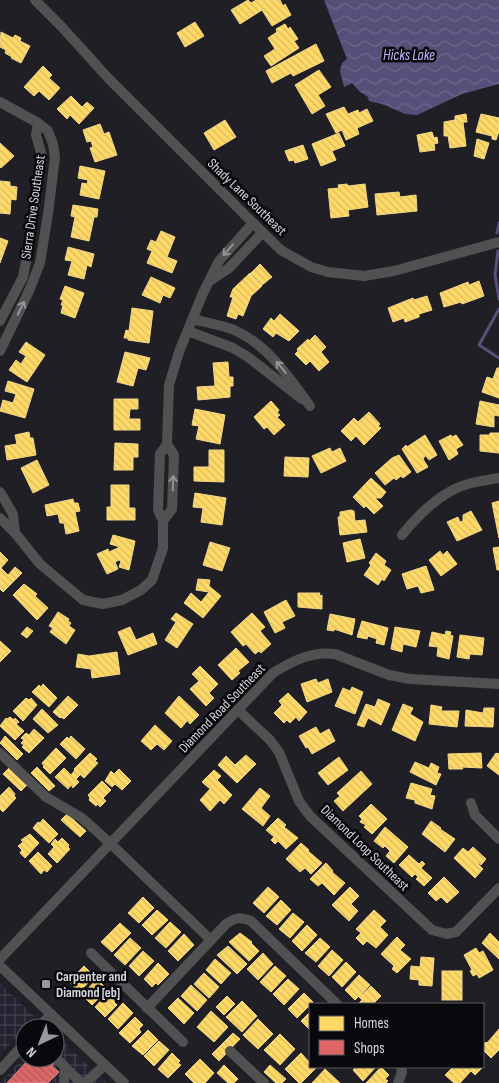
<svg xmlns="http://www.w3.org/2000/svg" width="499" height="1083" viewBox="0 0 499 1083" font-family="'Sofia Sans Condensed',sans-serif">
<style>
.industrial{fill:url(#industrial-grid)}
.water{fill:url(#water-waves)}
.homes{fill:url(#homes-back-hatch);stroke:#f3d88a}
.shops{fill:url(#shops-back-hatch);stroke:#de888a}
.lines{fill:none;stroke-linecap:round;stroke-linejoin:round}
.stream{stroke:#574f79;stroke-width:3}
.minor{stroke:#515151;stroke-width:10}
.oneway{stroke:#949498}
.poi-dot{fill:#98979d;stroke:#09080c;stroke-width:2}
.labels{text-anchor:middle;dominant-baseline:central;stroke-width:5;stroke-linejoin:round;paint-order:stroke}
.street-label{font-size:14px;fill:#d8d7de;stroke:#09080c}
.poi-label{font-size:14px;font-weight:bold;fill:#d8d7de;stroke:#09080c;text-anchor:start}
.water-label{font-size:15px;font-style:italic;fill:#c3b6ff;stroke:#09080c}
</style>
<defs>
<pattern id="industrial-grid" width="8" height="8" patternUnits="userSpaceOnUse" patternTransform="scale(1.25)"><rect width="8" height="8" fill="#252231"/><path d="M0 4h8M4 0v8" fill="none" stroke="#44414e"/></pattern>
<pattern id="water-waves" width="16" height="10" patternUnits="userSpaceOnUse" patternTransform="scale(1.25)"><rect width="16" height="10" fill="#574f79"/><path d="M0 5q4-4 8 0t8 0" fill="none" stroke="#6e688c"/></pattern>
<pattern id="homes-back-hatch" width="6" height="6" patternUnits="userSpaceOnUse" patternTransform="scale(1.25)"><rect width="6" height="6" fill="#ffd966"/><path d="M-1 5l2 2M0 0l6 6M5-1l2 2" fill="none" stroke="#d9ba5f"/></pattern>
<pattern id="shops-back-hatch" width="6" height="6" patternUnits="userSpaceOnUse" patternTransform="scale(1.25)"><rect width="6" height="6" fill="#e06666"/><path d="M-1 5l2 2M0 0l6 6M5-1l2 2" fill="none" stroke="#b05b5c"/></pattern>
</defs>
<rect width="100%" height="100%" fill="#201f25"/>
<!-- industrial -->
<g class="industrial">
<polygon points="0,984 35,1017 0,1055"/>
<polygon points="55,1034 107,1083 0,1083 25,1056 25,1058 55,1058"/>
</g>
<!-- water -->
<polygon class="water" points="324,0 499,0 499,84 462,94 417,115 405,114 385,105 369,101 368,97 360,92 352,83 344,87 340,71 342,63 347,59"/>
<!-- homes -->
<g class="homes">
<polygon points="248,0 251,3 256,0 280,0 283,6 285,4 291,15 272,26 262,10 240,24 231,10"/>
<polygon points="195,22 204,36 185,47 177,33"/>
<polygon points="285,24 288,29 290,27 298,39 294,41 299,48 271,66 264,56 275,49 268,38 277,32 276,29"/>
<polygon points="1,32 13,38 15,35 21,38 20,41 30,46 21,63 11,58 12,57 5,53 6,50 0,47"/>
<polygon points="316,44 324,61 293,76 291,73 272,83 266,71"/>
<polygon points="43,66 52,75 49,78 60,88 49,100 39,91 34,96 24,87"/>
<polygon points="319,70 331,87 318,95 325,106 312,114 295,85"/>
<polygon points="71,96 82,107 87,102 94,108 79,124 70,115 67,119 57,109"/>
<polygon points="344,107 348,114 358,110 359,113 367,109 373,121 357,128 359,134 346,140 342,130 336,133 326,114"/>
<polygon points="466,114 467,122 463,122 466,146 450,148 448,136 444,136 444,122 455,120 455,116"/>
<polygon points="481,114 499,118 499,131 496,140 492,139 492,136 476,132"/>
<polygon points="225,120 236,137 214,150 204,133"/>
<polygon points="100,124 104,134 109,132 117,155 95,162 90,148 93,147 91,141 87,142 83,130"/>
<polygon points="432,132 434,138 437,137 438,143 434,144 435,150 420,152 417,135"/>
<polygon points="339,133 345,146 332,151 336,160 321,166 312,144"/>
<polygon points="477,139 489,143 484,159 474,156"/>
<polygon points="0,143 14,156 1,168 0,167"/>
<polygon points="303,145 308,159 295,163 294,160 289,161 285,151"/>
<polygon points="80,166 105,171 99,199 80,195 82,183 87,184 88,180 78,178"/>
<polygon points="0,181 10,182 10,186 17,187 16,200 11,199 10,214 0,213"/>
<polygon points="347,184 348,186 365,184 368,207 348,210 349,216 331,218 328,189 339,188 338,185"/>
<polygon points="399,192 400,197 416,195 417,211 377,215 375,194"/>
<polygon points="73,205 98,209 97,217 94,217 89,241 71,237 75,217 71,216"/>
<polygon points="161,231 175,237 167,257 177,261 172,273 147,263 152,251 147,249 151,240 156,242"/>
<polygon points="0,238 8,241 0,263"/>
<polygon points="68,247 94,254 91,267 87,265 84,279 68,275 72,261 65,260"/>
<polygon points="260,264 272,277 262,285 251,273"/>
<polygon points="250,273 262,286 251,296 243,316 238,314 236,319 227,316 233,297 230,297 233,289"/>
<polygon points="151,277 175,288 170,298 163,295 160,303 142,295"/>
<polygon points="479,281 484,296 462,304 461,302 444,307 440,293 468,282 469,285"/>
<polygon points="65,286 84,293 75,318 61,313 63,305 61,305 63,300 60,299"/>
<polygon points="427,296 432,310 419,314 419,317 405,322 404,318 393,322 388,308 413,298 414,300"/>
<polygon points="132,308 153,311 149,343 128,340 128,338 124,338 126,330 129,331"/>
<polygon points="280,314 299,331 289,341 276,333 273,337 263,329 271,318 274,321"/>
<polygon points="315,335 326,347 321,352 329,362 319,371 310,361 306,365 295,354 298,351 297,349 308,339 309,341"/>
<polygon points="26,342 45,355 27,382 9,370 16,360 21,364 26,356 19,352"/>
<polygon points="125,352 150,358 146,370 138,368 133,386 117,382"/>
<polygon points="228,362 229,377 233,377 233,386 230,386 230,397 198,400 197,387 215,386 213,363"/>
<polygon points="497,368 499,368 499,398 482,392 487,377 493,379"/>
<polygon points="8,381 34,389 25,418 0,411 3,400 13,403 16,394 5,391"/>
<polygon points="114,399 138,399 138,409 130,409 129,419 140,419 140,430 114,430"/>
<polygon points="271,401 279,410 277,413 280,415 277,417 285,425 274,435 267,427 264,429 254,417"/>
<polygon points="480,401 499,405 499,416 494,415 494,427 476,424"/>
<polygon points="195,409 225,415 220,444 196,439 199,426 192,425"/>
<polygon points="369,412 380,424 378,426 381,428 364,445 356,436 351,441 341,431 354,418 358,422"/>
<polygon points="29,432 30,438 33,438 36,455 7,460 5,446 17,444 15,435"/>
<polygon points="490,433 499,433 499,453 480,451 480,435 490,435"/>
<polygon points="425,435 437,455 429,460 426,456 425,456 423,459 428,467 417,473 402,449 406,445 407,447"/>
<polygon points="451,435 452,437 456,435 463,445 456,449 458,454 449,460 439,441"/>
<polygon points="115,443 138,444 138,457 133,457 133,470 114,470"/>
<polygon points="330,448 332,452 340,448 346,461 321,473 312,456"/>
<polygon points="209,450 224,450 224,482 194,481 194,467 209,467"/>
<polygon points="399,455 411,472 403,478 401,476 396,480 394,478 385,485 375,473 392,458"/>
<polygon points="285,457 309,458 308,477 284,476"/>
<polygon points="37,460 49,485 33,493 21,468"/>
<polygon points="371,478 386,492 381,498 375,498 383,506 374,514 366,506 364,508 353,497"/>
<polygon points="111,485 129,485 129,508 135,508 135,520 107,520 107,507 111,507"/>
<polygon points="195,493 226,498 222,525 201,522 203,508 193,507"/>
<polygon points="73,499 74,503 78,503 80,511 75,512 79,531 66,534 64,523 60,523 58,514 47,516 45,505"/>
<polygon points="499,501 499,538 492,503"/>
<polygon points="351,510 354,511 355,521 365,520 367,532 340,535 338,517 340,517 340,512"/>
<polygon points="471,511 482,530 457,541 447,522 458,517 460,522 463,521 463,515"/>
<polygon points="113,535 135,541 129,570 119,567 121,561 119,560 115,562 118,569 107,574 97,554 108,549 109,552 120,547 110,544"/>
<polygon points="360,539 365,558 347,562 343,543"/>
<polygon points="210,542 230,548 222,571 203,565"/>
<polygon points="499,547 499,570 497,570 493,548"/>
<polygon points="440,551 443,555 447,551 457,564 441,576 429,560"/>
<polygon points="0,552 8,560 1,568 8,575 15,567 22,573 3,592 0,589"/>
<polygon points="376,553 386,561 384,565 391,570 384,581 382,579 378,585 364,575 371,565 369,563"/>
<polygon points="426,566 434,590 421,593 418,586 407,589 402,574"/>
<polygon points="198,579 210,580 209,586 221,596 203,618 184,603 191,593 201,602 209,592 196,590"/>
<polygon points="24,584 37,594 35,596 48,608 37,620 13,595"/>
<polygon points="298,593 320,593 319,596 322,595 322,609 298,607"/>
<polygon points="286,600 295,616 282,622 285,628 275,633 264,612"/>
<polygon points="58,612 69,619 68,621 71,623 69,626 75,630 66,644 50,632 53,628 49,626"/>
<polygon points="176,613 193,624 177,648 165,640 176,622 171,619"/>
<polygon points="252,613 265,627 260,631 271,644 261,653 259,651 255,654 246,644 243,646 231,632"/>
<polygon points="330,614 355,619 352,635 334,629 334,631 327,630"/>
<polygon points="362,621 388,628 384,645 376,643 377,639 368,636 367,639 357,637"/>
<polygon points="27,627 33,631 27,638 21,634"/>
<polygon points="130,627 136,640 153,633 157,644 128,655 118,632"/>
<polygon points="395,627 420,631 416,647 403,644 402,652 391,649"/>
<polygon points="446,631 451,632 450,635 453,636 449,659 437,656 438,647 429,646 432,632 445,635"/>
<polygon points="460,635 484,638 482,655 470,654 469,659 457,657"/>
<polygon points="0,641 11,651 0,662"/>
<polygon points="236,648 249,662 238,671 240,673 232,680 218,665"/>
<polygon points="117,652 120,674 92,678 91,669 76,667 78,654 89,656"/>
<polygon points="200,666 218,684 209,693 214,698 206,706 190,689 199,681 192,674"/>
<polygon points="316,679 318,683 328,679 332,692 307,702 301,684"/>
<polygon points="43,684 57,698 49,707 32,692 39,685 41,687"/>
<polygon points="352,687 363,692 355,714 335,706 343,688 350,691"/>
<polygon points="288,693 307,712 299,721 296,717 290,723 287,720 284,723 274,713 282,705 279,701"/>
<polygon points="68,696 78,705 64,719 61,717 60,718 53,712"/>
<polygon points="179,696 199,715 190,724 186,719 187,721 181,728 165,713"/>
<polygon points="26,698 29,700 31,698 37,705 23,721 13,711"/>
<polygon points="378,699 390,704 381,725 368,718 364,727 357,725 366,704 375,707"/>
<polygon points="403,704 413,708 410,714 423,722 415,741 392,730"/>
<polygon points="431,705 442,707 441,711 459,711 457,727 429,724"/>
<polygon points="484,708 494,708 493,727 465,726 466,710 483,713"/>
<polygon points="42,709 58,725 48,733 33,719"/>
<polygon points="10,717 14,720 15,718 19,722 16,724 24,731 15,740 0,726 6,718 7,719"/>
<polygon points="155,725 172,741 164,750 157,744 151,750 141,741"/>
<polygon points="316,727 320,734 329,729 335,741 312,754 308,747 306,748 299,736"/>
<polygon points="34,729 44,738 29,753 22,747 24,745 21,743 24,740 21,738 26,733 29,735"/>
<polygon points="5,736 23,754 17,760 0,743"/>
<polygon points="71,736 85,749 76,759 60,744 67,737 69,739"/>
<polygon points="56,748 66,758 50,774 43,767 44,766 42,763"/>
<polygon points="90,753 97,759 95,761 98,763 84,778 74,769"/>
<polygon points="481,753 482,768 462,767 463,769 449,769 448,754"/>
<polygon points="496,753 498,754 499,753 499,775 487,766"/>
<polygon points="246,755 256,764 237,783 218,765 226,756 235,765"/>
<polygon points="339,757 348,770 328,785 318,773"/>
<polygon points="415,762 429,768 431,763 439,767 437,773 441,774 436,785 410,772"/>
<polygon points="37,767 55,786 49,791 31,773"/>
<polygon points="9,768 27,785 21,791 3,774"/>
<polygon points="64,768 71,775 75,770 80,775 76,779 79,782 73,788 71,785 68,789 55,777"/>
<polygon points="119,769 131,781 122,790 115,784 112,787 105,781 111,771 114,774"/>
<polygon points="214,770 221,776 217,780 232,795 224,804 220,800 210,811 200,800 210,789 202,782"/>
<polygon points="361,771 372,784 343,811 334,801 340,796 337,793"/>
<polygon points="102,781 111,790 103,798 106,801 100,807 98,804 96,806 89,800 90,798 88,795"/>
<polygon points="411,783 432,789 430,795 435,796 432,809 415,803 415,800 406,798"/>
<polygon points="9,787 15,794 14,796 16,798 3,812 0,809 0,796"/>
<polygon points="260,788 270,796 261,808 270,816 263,826 242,809"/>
<polygon points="371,804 387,819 372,834 364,827 366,825 360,822 362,819 359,816"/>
<polygon points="67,814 86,831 80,837 61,820"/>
<polygon points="278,818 286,825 284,827 298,838 286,849 278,841 275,844 271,840 274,837 266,830"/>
<polygon points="43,819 58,834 49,843 33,828 38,822 40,823"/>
<polygon points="431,821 441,828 440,829 455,839 445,852 422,834"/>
<polygon points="385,827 408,847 394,863 386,856 390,851 385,846 383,848 374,841"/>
<polygon points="30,834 39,843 25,858 20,853 22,850 18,846 23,842 21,840"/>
<polygon points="62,838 69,845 68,847 70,849 57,863 48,854 54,847 51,844 55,839 58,842"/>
<polygon points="301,843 309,850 308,851 322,863 311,874 305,868 300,872 286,859"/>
<polygon points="473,847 486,859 481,865 477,862 477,863 483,869 475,878 454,858 463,848 468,852"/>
<polygon points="38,852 52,866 47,872 44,870 41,874 29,861"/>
<polygon points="409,855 419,864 422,861 425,864 421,868 432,878 424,886 416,879 418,877 415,874 412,877 399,865"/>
<polygon points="326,863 333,871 332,872 345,883 334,895 322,883 318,886 310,879"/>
<polygon points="444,877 459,892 447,903 441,897 436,901 428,893"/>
<polygon points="268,887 279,897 264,913 253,903"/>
<polygon points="350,887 359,896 351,904 358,911 349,921 332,905"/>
<polygon points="143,897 154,908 139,923 128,913"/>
<polygon points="281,900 291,910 277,925 266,916"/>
<polygon points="157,910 168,920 152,935 142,925"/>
<polygon points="374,910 386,921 380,927 388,935 376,948 367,941 363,945 356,938 361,933 356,929"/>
<polygon points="293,913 304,922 290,938 279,929"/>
<polygon points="170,922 181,932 166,948 155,938"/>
<polygon points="120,923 131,933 112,952 101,942"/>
<polygon points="307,925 317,935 302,951 292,941"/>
<polygon points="240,933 252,942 251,943 259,951 249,961 229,942"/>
<polygon points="490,933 499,942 499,959 482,943"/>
<polygon points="184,934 194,945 178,961 168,951"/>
<polygon points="397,937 405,945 400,950 411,959 397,973 392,969 394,966 381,954"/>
<polygon points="130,938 141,948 125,965 114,955"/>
<polygon points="320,938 330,947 316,962 305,953"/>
<polygon points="228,946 247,964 237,974 217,955"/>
<polygon points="476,948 479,953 483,951 493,970 479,978 477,974 473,976 470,971 472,970 464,955"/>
<polygon points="332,950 343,960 329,976 318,966"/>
<polygon points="143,951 154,961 139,976 129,966"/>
<polygon points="263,953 273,964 258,980 247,969"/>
<polygon points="421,957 434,958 432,986 419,985 419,980 410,979 411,966 420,967"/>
<polygon points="215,959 231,973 221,984 206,970"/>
<polygon points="346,962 356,972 342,987 332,977"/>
<polygon points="158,963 169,974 158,985 156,983 152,987 144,979"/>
<polygon points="84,966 92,974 89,978 91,980 79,992 69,982"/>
<polygon points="275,966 286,976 271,992 260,982"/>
<rect x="442" y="971" width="20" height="29"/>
<polygon points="204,973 219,987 209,998 194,984"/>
<polygon points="359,975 370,985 355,1000 345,990"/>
<polygon points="97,979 105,987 101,990 104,993 92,1005 82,995"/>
<polygon points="288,979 299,989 284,1005 273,994"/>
<polygon points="191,985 207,1000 197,1011 181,996"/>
<polygon points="371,986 381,996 373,1004 360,1004 359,1003 362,1000 359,997"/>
<polygon points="110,991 118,999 114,1002 117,1005 105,1017 95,1007"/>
<polygon points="304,993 313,1002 297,1018 288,1009"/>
<polygon points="227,996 235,1004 224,1015 216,1007"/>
<polygon points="178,998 194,1013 184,1024 168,1008"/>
<polygon points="242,1001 257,1016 242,1032 226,1017"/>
<polygon points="123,1003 133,1013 118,1029 108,1019"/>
<polygon points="211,1011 228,1027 214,1042 197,1027"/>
<polygon points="310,1012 310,1030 301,1021"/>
<polygon points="135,1017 143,1025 139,1029 141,1032 130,1043 119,1033"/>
<polygon points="258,1019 273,1034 258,1049 243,1035"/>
<polygon points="499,1029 499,1050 491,1058 483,1050 483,1045 486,1042 487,1043"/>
<polygon points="148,1030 158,1040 143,1055 132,1046"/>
<polygon points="233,1033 240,1039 219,1061 212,1054"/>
<polygon points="280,1034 295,1049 280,1065 264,1050"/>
<polygon points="159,1041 169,1050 154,1066 144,1056"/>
<polygon points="172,1053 180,1061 178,1063 181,1065 168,1078 158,1069"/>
<polygon points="301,1053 310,1063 310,1067 316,1068 301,1083 299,1083 285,1069"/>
<polygon points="200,1059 214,1073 205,1083 194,1083 185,1074"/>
<polygon points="224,1065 238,1079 234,1083 228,1083 217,1073"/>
<polygon points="270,1065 286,1079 282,1083 276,1083 264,1072"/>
<polygon points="356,1067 373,1067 375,1068 363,1081 353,1070"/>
<polygon points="381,1067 389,1075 385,1079 388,1081 386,1083 366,1083"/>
<polygon points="453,1067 481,1067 482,1068 475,1075 471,1071 460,1083 454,1083 445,1075"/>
<polygon points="325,1069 340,1083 312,1083"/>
</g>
<!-- shops -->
<polygon class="shops" points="30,1058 51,1058 55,1062 52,1066 59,1072 48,1083 7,1083"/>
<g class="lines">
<!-- stream -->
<g class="stream">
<polyline points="497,233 499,223"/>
<polyline points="498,251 495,275 499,299"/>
<polyline points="499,309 479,345 499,358"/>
</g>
<!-- minor -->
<g class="minor">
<polyline points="35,0 61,26 109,79 253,223 281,250 295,258 311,267 328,272 364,276 394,271 499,242"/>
<polyline points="0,102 38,123 48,131 53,144 55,157 48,214 40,263 29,291 0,351"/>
<polyline points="211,280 229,268 262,233"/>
<path d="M193,319c13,4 29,6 41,11 34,15 55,47 76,76"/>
<polyline points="0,321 23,277 29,245 42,156 36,135 38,123"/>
<polyline points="188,331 233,348 248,357 302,399"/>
<polyline points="0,492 13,514 15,533"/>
<polyline points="0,518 15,533 40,564 83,600 103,604 122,600 141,590 152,580 163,548 163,521 158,510 160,454 167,444 169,385 179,352 203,293 219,261 253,223"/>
<polyline points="163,521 172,509 174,455 167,444"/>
<path d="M402,535c17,-21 40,-44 66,-51 10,-3 21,-4 31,-6"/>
<polyline points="238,710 270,740 279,752 299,801 310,816 432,930 447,934 456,932 499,888"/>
<polyline points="0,753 46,797 82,818 111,844 211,940"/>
<polyline points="471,803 475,815 499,839"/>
<polyline points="91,953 183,1042"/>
<path d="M0,959l273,-286c19,-12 39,-22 62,-19l54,21 21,4 89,5"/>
<polyline points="0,966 124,1083"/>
<path d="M147,1008l79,-84c10,-7 14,-7 25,-3l86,83"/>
<polyline points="38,1028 51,1014"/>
<polyline points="230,1051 264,1083"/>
<polyline points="55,1057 78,1080 84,1083"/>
<polyline points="0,1070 25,1043"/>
<polyline points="64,1083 65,1067"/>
<polyline points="85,1083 105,1065"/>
<polyline points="398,1083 402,1072 401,1067"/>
</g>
</g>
<!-- one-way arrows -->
<defs><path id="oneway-shaft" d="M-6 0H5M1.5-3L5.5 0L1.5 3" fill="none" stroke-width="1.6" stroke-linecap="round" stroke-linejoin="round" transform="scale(1.25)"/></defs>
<g class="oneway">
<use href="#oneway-shaft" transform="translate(228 250) rotate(132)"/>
<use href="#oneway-shaft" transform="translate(21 308) rotate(-64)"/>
<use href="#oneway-shaft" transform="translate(281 367) rotate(-129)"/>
<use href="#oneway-shaft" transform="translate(173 483) rotate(-88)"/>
</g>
<!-- markers -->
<rect class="poi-dot" x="41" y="979" width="10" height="10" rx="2.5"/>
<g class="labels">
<!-- street labels -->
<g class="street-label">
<text transform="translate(247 197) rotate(44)">Shady Lane Southeast</text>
<text transform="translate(33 207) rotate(-82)">Sierra Drive Southeast</text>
<text transform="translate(222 708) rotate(-46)">Diamond Road Southeast</text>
<text transform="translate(365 848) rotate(44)">Diamond Loop Southeast</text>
</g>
<!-- poi labels -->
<g class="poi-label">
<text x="56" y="976">Carpenter and<tspan x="56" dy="16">Diamond [eb]</tspan></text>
</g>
<!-- water labels -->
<g class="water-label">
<text x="409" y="55">Hicks Lake</text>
</g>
</g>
<!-- legend -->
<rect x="309" y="1003" width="175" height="65" fill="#09080c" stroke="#5c5b60"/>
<rect x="319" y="1016" width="25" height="15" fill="#ffd966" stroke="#5c5b60"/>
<text x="354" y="1028" font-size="15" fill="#d8d7de">Homes</text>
<rect x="319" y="1040" width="25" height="15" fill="#e06666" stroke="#5c5b60"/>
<text x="354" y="1053" font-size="15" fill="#d8d7de">Shops</text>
<!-- north arrow -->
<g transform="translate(40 1043) rotate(223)"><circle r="24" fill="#09080c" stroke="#5c5b60"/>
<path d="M0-4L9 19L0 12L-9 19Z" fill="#98979d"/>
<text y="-8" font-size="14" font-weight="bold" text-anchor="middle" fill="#d8d7de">N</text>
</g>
</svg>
